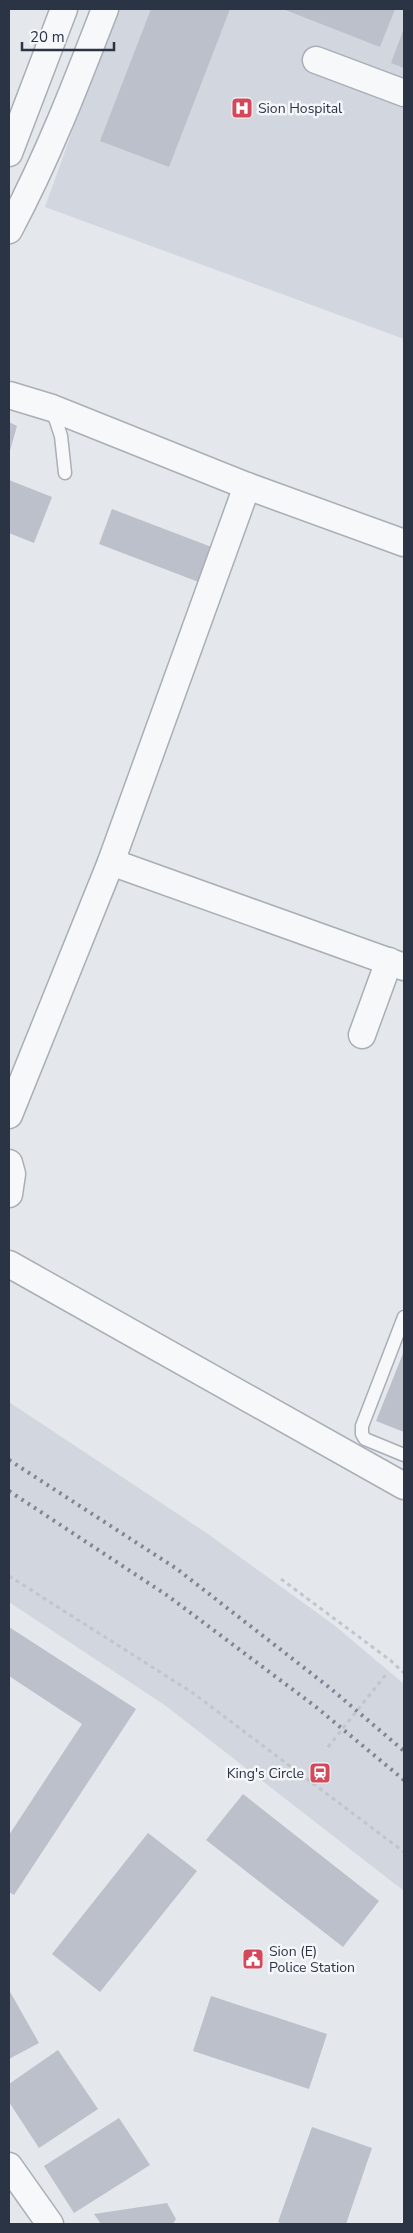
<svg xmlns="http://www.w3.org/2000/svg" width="413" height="2233" viewBox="0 0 413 2233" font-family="'Nunito Sans',sans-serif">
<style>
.built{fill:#d2d6de}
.building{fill:#bbc0ca}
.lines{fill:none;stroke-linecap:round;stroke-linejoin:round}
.service-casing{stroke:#a9aeb7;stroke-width:15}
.minor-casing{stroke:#a9aeb7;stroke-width:29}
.path{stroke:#c2c5cb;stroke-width:3;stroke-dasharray:4 4;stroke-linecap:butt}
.service{stroke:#f7f8fa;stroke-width:12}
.minor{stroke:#f7f8fa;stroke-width:26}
.rail{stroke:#7d8696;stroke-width:4;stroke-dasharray:2.5 5;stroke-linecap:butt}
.path-bridge{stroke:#c2c5cb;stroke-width:3;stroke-dasharray:4 4;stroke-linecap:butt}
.labels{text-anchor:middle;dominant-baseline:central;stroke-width:5;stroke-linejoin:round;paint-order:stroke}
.poi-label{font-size:14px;fill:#2b3445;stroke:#f4f6f9;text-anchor:start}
</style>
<rect width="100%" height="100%" fill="#e4e7ec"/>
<!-- built -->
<g class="built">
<polygon points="116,9 404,9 404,339 45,207"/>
<polygon points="9,1402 208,1534 334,1625 404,1684 404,1891 166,1706 9,1602"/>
</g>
<!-- building -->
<g class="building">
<polygon points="151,9 230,9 169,167 100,141"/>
<polygon points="283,9 395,9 380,47"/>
<polygon points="404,28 404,68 391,63"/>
<polygon points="9,422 17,426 9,454"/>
<polygon points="9,480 52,497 34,543 9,533"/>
<polygon points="112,509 222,551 209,586 99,544"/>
<polygon points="404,1351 404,1432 376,1421"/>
<polygon points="9,1627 136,1709 14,1895 9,1892 9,1835 82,1724 9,1676"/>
<polygon points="243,1794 379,1901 343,1947 206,1840"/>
<polygon points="148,1833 197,1871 100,1992 52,1954"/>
<polygon points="9,1990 39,2043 9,2059"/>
<polygon points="211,1996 327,2034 309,2089 193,2051"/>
<polygon points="58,2050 98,2109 39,2148 9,2102 9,2084"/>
<polygon points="119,2118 150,2165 74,2213 44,2166"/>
<polygon points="312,2127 372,2148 346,2224 284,2224 278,2222"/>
<polygon points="167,2203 176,2219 173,2224 101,2224 94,2214"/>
</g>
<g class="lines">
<!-- service casing -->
<g class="service-casing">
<g id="service">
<polyline points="52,409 61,436 65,473"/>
<polyline points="404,1317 362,1426 362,1434 365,1439 404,1455"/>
</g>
</g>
<!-- minor casing -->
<g class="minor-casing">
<g id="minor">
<polyline points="316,60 404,93"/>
<polyline points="9,153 64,9"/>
<path d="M9,230c38,-71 67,-146 96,-221"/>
<polyline points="9,395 52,408 247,486 404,543"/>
<polyline points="111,862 404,967"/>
<polyline points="362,1035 389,961"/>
<polyline points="9,1115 111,862 247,486"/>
<polyline points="9,1163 12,1174 9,1194"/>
<polyline points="9,1264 404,1486"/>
<polyline points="9,2166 50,2224"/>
</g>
</g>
<!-- path -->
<g class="path">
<polyline points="9,1576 193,1693 404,1852"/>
<polyline points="281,1579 390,1660 404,1673"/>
</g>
<!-- service -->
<use href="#service" class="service"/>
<!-- minor -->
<use href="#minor" class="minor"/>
<!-- rail -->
<g class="rail">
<polyline points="9,1460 177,1569 330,1688 404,1751"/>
<polyline points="9,1491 168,1596 316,1707 404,1780"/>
</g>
<!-- path-bridge -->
<polyline class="path-bridge" points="328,1747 388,1672"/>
</g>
<!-- icons -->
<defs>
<g id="hospital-square" transform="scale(1.125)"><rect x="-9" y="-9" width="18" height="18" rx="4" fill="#d1495b" stroke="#f4f6f9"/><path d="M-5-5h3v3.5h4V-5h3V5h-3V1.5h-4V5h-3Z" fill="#fff"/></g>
<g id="station-square" transform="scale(1.125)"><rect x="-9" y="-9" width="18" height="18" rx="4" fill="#d1495b" stroke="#f4f6f9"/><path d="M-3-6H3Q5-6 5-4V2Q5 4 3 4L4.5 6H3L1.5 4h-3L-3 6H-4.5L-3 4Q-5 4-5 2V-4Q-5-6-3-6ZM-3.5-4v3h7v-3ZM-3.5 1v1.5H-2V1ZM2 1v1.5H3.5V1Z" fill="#fff"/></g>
<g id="civic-square" transform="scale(1.125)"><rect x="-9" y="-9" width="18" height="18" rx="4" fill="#d1495b" stroke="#f4f6f9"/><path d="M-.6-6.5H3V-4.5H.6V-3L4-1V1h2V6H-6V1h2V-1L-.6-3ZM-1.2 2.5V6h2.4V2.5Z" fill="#fff"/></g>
</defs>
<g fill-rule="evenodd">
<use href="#hospital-square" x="242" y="108"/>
<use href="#station-square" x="320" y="1773"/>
<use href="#civic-square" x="253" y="1959"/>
</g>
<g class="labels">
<!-- poi labels -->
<g class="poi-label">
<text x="258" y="108">Sion Hospital</text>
<text x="304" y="1773" text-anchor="end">King's Circle</text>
<text x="269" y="1951">Sion (E)<tspan x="269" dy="16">Police Station</tspan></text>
</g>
</g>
<!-- border -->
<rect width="413" height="2233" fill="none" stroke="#2b3445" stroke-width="20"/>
<!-- scale -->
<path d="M22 42v8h92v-8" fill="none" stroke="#2b3445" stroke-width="2.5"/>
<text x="30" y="42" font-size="15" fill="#2b3445" stroke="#f4f6f9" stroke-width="4" paint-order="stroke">20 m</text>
</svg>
